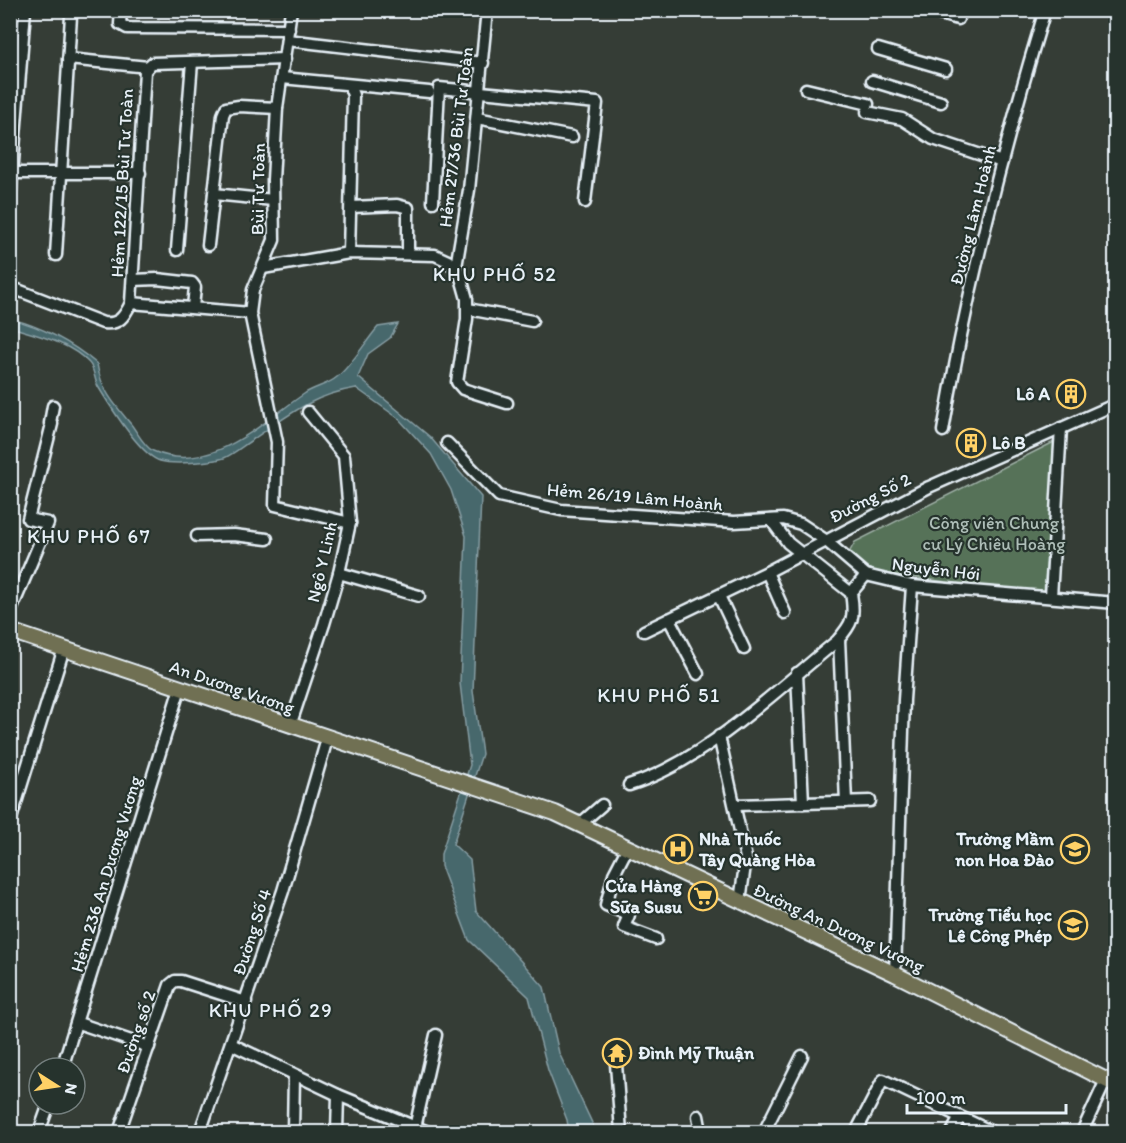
<svg xmlns="http://www.w3.org/2000/svg" width="1126" height="1143" viewBox="0 0 1126 1143" font-family="Itim,sans-serif">
<style>
.green{fill:#577259;stroke:#a0b2a8;stroke-width:1.5}
.water{fill:#46676c;stroke:#879ea4;stroke-width:1.5}
.lines{fill:none;stroke-linecap:round;stroke-linejoin:round}
.minor-casing{stroke:#e8f1f8;stroke-width:15}
.major-casing{stroke:#e8f1f8;stroke-width:18}
.minor{stroke:#26332d;stroke-width:10}
.major{stroke:#706f52;stroke-width:14}
.labels{text-anchor:middle;dominant-baseline:central;stroke-width:4.5;stroke-linejoin:round;paint-order:stroke}
.street-label{font-size:18px;fill:#e8f1f8;stroke:#26332d}
.poi-label{font-size:18px;font-weight:bold;fill:#e8f1f8;stroke:#26332d;text-anchor:end}
.park-label{font-size:18px;fill:#aebeb8;stroke:#26332d}
.neighbourhood-label{font-size:20px;letter-spacing:1.5px;fill:#e8f1f8;stroke:#26332d}
</style>
<rect width="100%" height="100%" fill="#353d36"/>
<filter id="ink" filterUnits="userSpaceOnUse"><feTurbulence type="fractalNoise" baseFrequency=".0167" numOctaves="2"/><feDisplacementMap in="SourceGraphic" scale="12" xChannelSelector="R" yChannelSelector="G"/><feConvolveMatrix kernelMatrix="1 2 1 2 8 2 1 2 1" color-interpolation-filters="sRGB"/></filter>
<g filter="url(#ink)">
<!-- green -->
<polygon class="green" points="1054,442 1058,445 1044,591 1037,595 870,571 852,557 850,551 855,542"/>
<!-- water -->
<path class="water" d="M11,319c32,8 60,23 86,45 4,25 16,39 33,59 6,7 14,24 23,28 57,25 108,-28 151,-57 10,-7 24,-9 33,-17 14,-11 29,-36 41,-50l20,-3 -8,14 -22,16 -10,23 72,60 51,60 -8,194 9,63 -29,90 17,16 6,51 68,76 15,66 34,72v7h-24l-2,-12 -19,-50 -19,-73 -60,-57 -28,-74v-12l29,-89 -10,-82 6,-147 -15,-46 -20,-36 -33,-36 -42,-30c-43,7 -66,26 -101,50 -10,6 -21,16 -31,20 -13,4 -51,7 -64,3 -20,-6 -50,-55 -61,-73 -5,-7 -4,-19 -10,-25 -19,-21 -53,-28 -78,-36z"/>
<g class="lines">
<!-- minor casing -->
<g class="minor-casing">
<g id="minor">
<polyline points="121,10 120,24 127,28 289,29"/>
<polyline points="291,10 277,108 273,180 274,240 253,290 250,313 277,442 275,505 350,523"/>
<polyline points="925,10 958,19"/>
<polyline points="287,40 483,63"/>
<polyline points="878,49 946,69"/>
<polyline points="68,59 148,67 152,63 285,59"/>
<polyline points="282,78 429,92"/>
<polyline points="872,81 941,102"/>
<polyline points="806,89 868,104"/>
<polyline points="867,112 902,119 933,139 1002,162"/>
<polyline points="477,118 572,137"/>
<polyline points="10,173 140,173"/>
<polyline points="214,194 273,200"/>
<polyline points="10,200 25,10"/>
<polyline points="433,202 439,88 597,103 585,202"/>
<polyline points="351,207 397,205 408,208 408,254"/>
<polyline points="208,245 223,115 226,108 239,106 277,108"/>
<polyline points="177,250 192,62"/>
<polyline points="349,253 353,95 349,85"/>
<polyline points="56,255 71,16"/>
<polyline points="456,267 469,190 487,10"/>
<polyline points="263,268 349,253 435,255 448,261 460,274 467,299 467,319 457,382 463,389 507,403"/>
<polyline points="133,280 157,279 192,283 195,287 193,307"/>
<path d="M10,287l93,36c16,2 21,-6 28,-20l14,-232 3,-4"/>
<polyline points="131,303 250,313"/>
<polyline points="468,309 532,321"/>
<path d="M943,431c24,-142 60,-283 102,-421"/>
<polyline points="447,443 499,496 561,510 734,522 783,519 801,524 825,540 866,575 912,586 1116,603"/>
<polyline points="771,520 788,543 851,593"/>
<polyline points="197,536 234,535 267,539"/>
<polyline points="767,572 785,613"/>
<polyline points="339,573 419,596"/>
<polyline points="719,596 744,649"/>
<polyline points="1051,597 1061,428"/>
<polyline points="1114,603 1116,590"/>
<polyline points="10,613 48,523 28,519 52,424 50,423 53,406"/>
<polyline points="669,619 698,674"/>
<polyline points="644,631 767,572 929,487 1116,404"/>
<polyline points="839,639 846,802"/>
<polyline points="797,673 803,803"/>
<polyline points="290,726 324,624 339,573 350,523 344,456 308,412"/>
<polyline points="719,736 746,858 740,901"/>
<path d="M629,785c75,-23 147,-95 208,-144 16,-18 18,-24 14,-48l15,-18"/>
<polyline points="736,805 870,801"/>
<polyline points="10,822 64,648"/>
<polyline points="580,824 602,805"/>
<polyline points="628,847 614,874 606,905 629,915 624,927 656,939"/>
<polyline points="895,974 904,700 912,586"/>
<polyline points="78,1023 149,1047"/>
<polyline points="231,1044 338,1095 428,1132"/>
<polyline points="616,1064 621,1132"/>
<polyline points="62,1068 180,688"/>
<polyline points="698,1116 701,1132"/>
<polyline points="39,1132 49,1104"/>
<polyline points="119,1132 170,985 175,981 181,981 246,1002"/>
<polyline points="200,1132 283,891 327,739"/>
<polyline points="293,1132 294,1075"/>
<polyline points="337,1132 338,1095"/>
<polyline points="414,1132 436,1035"/>
<polyline points="764,1132 802,1056"/>
<polyline points="856,1132 883,1080 992,1132"/>
<polyline points="952,1132 960,1117"/>
<polyline points="1082,1132 1106,1080"/>
</g>
</g>
<!-- major casing -->
<g class="major-casing">
<polyline id="major" points="10,631 555,813 895,974 1116,1085"/>
</g>
<!-- minor -->
<use href="#minor" class="minor"/>
<!-- major -->
<use href="#major" class="major"/>
</g>
</g>
<!-- icons -->
<defs>
<g id="building-ring" transform="scale(1.5)"><circle r="9.5" fill="#26332d" stroke="#ffd166" stroke-width="1.5"/><path d="M-4-6H4V6H1V3H-1V6H-4ZM-2.5-4.3h1.7v1.8h-1.7ZM.8-4.3h1.7v1.8H.8ZM-2.5-1h1.7V.8h-1.7ZM.8-1h1.7V.8H.8Z" fill="#ffd166"/></g>
<g id="hospital-ring" transform="scale(1.5)"><circle r="9.5" fill="#26332d" stroke="#ffd166" stroke-width="1.5"/><path d="M-5-5h3v3.5h4V-5h3V5h-3V1.5h-4V5h-3Z" fill="#ffd166"/></g>
<g id="school-ring" transform="scale(1.5)"><circle r="9.5" fill="#26332d" stroke="#ffd166" stroke-width="1.5"/><path d="M0-5L7-2L0 1L-7-2ZM-4 1L0 2.5L4 1V4Q0 6-4 4Z" fill="#ffd166"/></g>
<g id="supermarket-ring" transform="scale(1.5)"><circle r="9.5" fill="#26332d" stroke="#ffd166" stroke-width="1.5"/><path d="M-6-5.5h2.5l.6 2H6L4.5 2H-2.5L-4.4-4H-6ZM-1.5 3.2a1.3 1.3 0 1 0 .1 0ZM3 3.2a1.3 1.3 0 1 0 .1 0Z" fill="#ffd166"/></g>
<g id="temple-ring" transform="scale(1.5)"><circle r="9.5" fill="#26332d" stroke="#ffd166" stroke-width="1.5"/><path d="M0-6L5-2H3V0L6.5 2.5H4V6H1.5V3h-3V6H-4V2.5H-6.5L-3 0V-2H-5Z" fill="#ffd166"/></g>
</defs>
<g fill-rule="evenodd">
<use href="#building-ring" x="1071" y="394"/>
<use href="#building-ring" x="971" y="443"/>
<use href="#hospital-ring" x="678" y="849"/>
<use href="#school-ring" x="1075" y="849"/>
<use href="#supermarket-ring" x="703" y="896"/>
<use href="#school-ring" x="1073" y="925"/>
<use href="#temple-ring" x="617" y="1053"/>
</g>
<g class="labels">
<!-- street labels -->
<g class="street-label">
<text transform="translate(456 137) rotate(-83)">Hẻm 27/36 Bùi Tư Toàn</text>
<text transform="translate(122 183) rotate(-87)">Hẻm 122/15 Bùi Tư Toàn</text>
<text transform="translate(258 189) rotate(-89)">Bùi Tư Toàn</text>
<text transform="translate(973 215) rotate(-76)">Đường Lâm Hoành</text>
<text transform="translate(635 497) rotate(5)">Hẻm 26/19 Lâm Hoành</text>
<text transform="translate(870 498) rotate(-27)">Đường Số 2</text>
<text transform="translate(322 562) rotate(-77)">Ngô Y Linh</text>
<text transform="translate(936 569) rotate(7)">Nguyễn Hới</text>
<text transform="translate(232 687) rotate(19)">An Dương Vương</text>
<text transform="translate(106 874) rotate(-73)">Hẻm 236 An Dương Vương</text>
<text transform="translate(839 928) rotate(25)">Đường An Dương Vương</text>
<text transform="translate(252 932) rotate(-72)">Đường Số 4</text>
<text transform="translate(136 1032) rotate(-71)">Đường số 2</text>
</g>
<!-- poi labels -->
<g class="poi-label">
<text x="1050" y="394">Lô A</text>
<text x="992" y="443" text-anchor="start">Lô B</text>
<text x="699" y="839" text-anchor="start">Nhà Thuốc<tspan x="699" dy="21">Tây Quàng Hòa</tspan></text>
<text x="1054" y="839">Trường Mầm<tspan x="1054" dy="21">non Hoa Đào</tspan></text>
<text x="682" y="886">Cửa Hàng<tspan x="682" dy="21">Sữa Susu</tspan></text>
<text x="1052" y="915">Trường Tiểu học<tspan x="1052" dy="21">Lê Công Phép</tspan></text>
<text x="638" y="1053" text-anchor="start">Đình Mỹ Thuận</text>
</g>
<!-- park labels -->
<g class="park-label">
<text x="994" y="523">Công viên Chung<tspan x="994" dy="21">cư Lý Chiêu Hoàng</tspan></text>
</g>
<!-- neighbourhood labels -->
<g class="neighbourhood-label">
<text x="495" y="274">KHU PHỐ 52</text>
<text x="89" y="536">KHU PHỐ 67</text>
<text x="659" y="695">KHU PHỐ 51</text>
<text x="271" y="1010">KHU PHỐ 29</text>
</g>
</g>
<!-- margin -->
<rect width="1126" height="1143" fill="none" stroke="#26332d" stroke-width="36"/>
<rect x="18" y="18" width="1090" height="1107" fill="none" stroke="#e8f1f8" stroke-width="2" filter="url(#ink)"/>
<!-- north arrow -->
<g transform="translate(57 1086) rotate(102)"><circle r="28" fill="#26332d" stroke="#747f7e" stroke-width="1.5"/>
<path d="M0-4.5L10 22L0 15L-10 22Z" fill="#ffd166"/>
<text y="-9" font-size="16" font-weight="bold" text-anchor="middle" fill="#e8f1f8">N</text>
</g>
<!-- scale -->
<path d="M907 1104v9h159v-9" fill="none" stroke="#e8f1f8" stroke-width="3"/>
<text x="916" y="1104" font-size="18" fill="#e8f1f8" stroke="#26332d" stroke-width="4.5" paint-order="stroke">100 m</text>
</svg>
